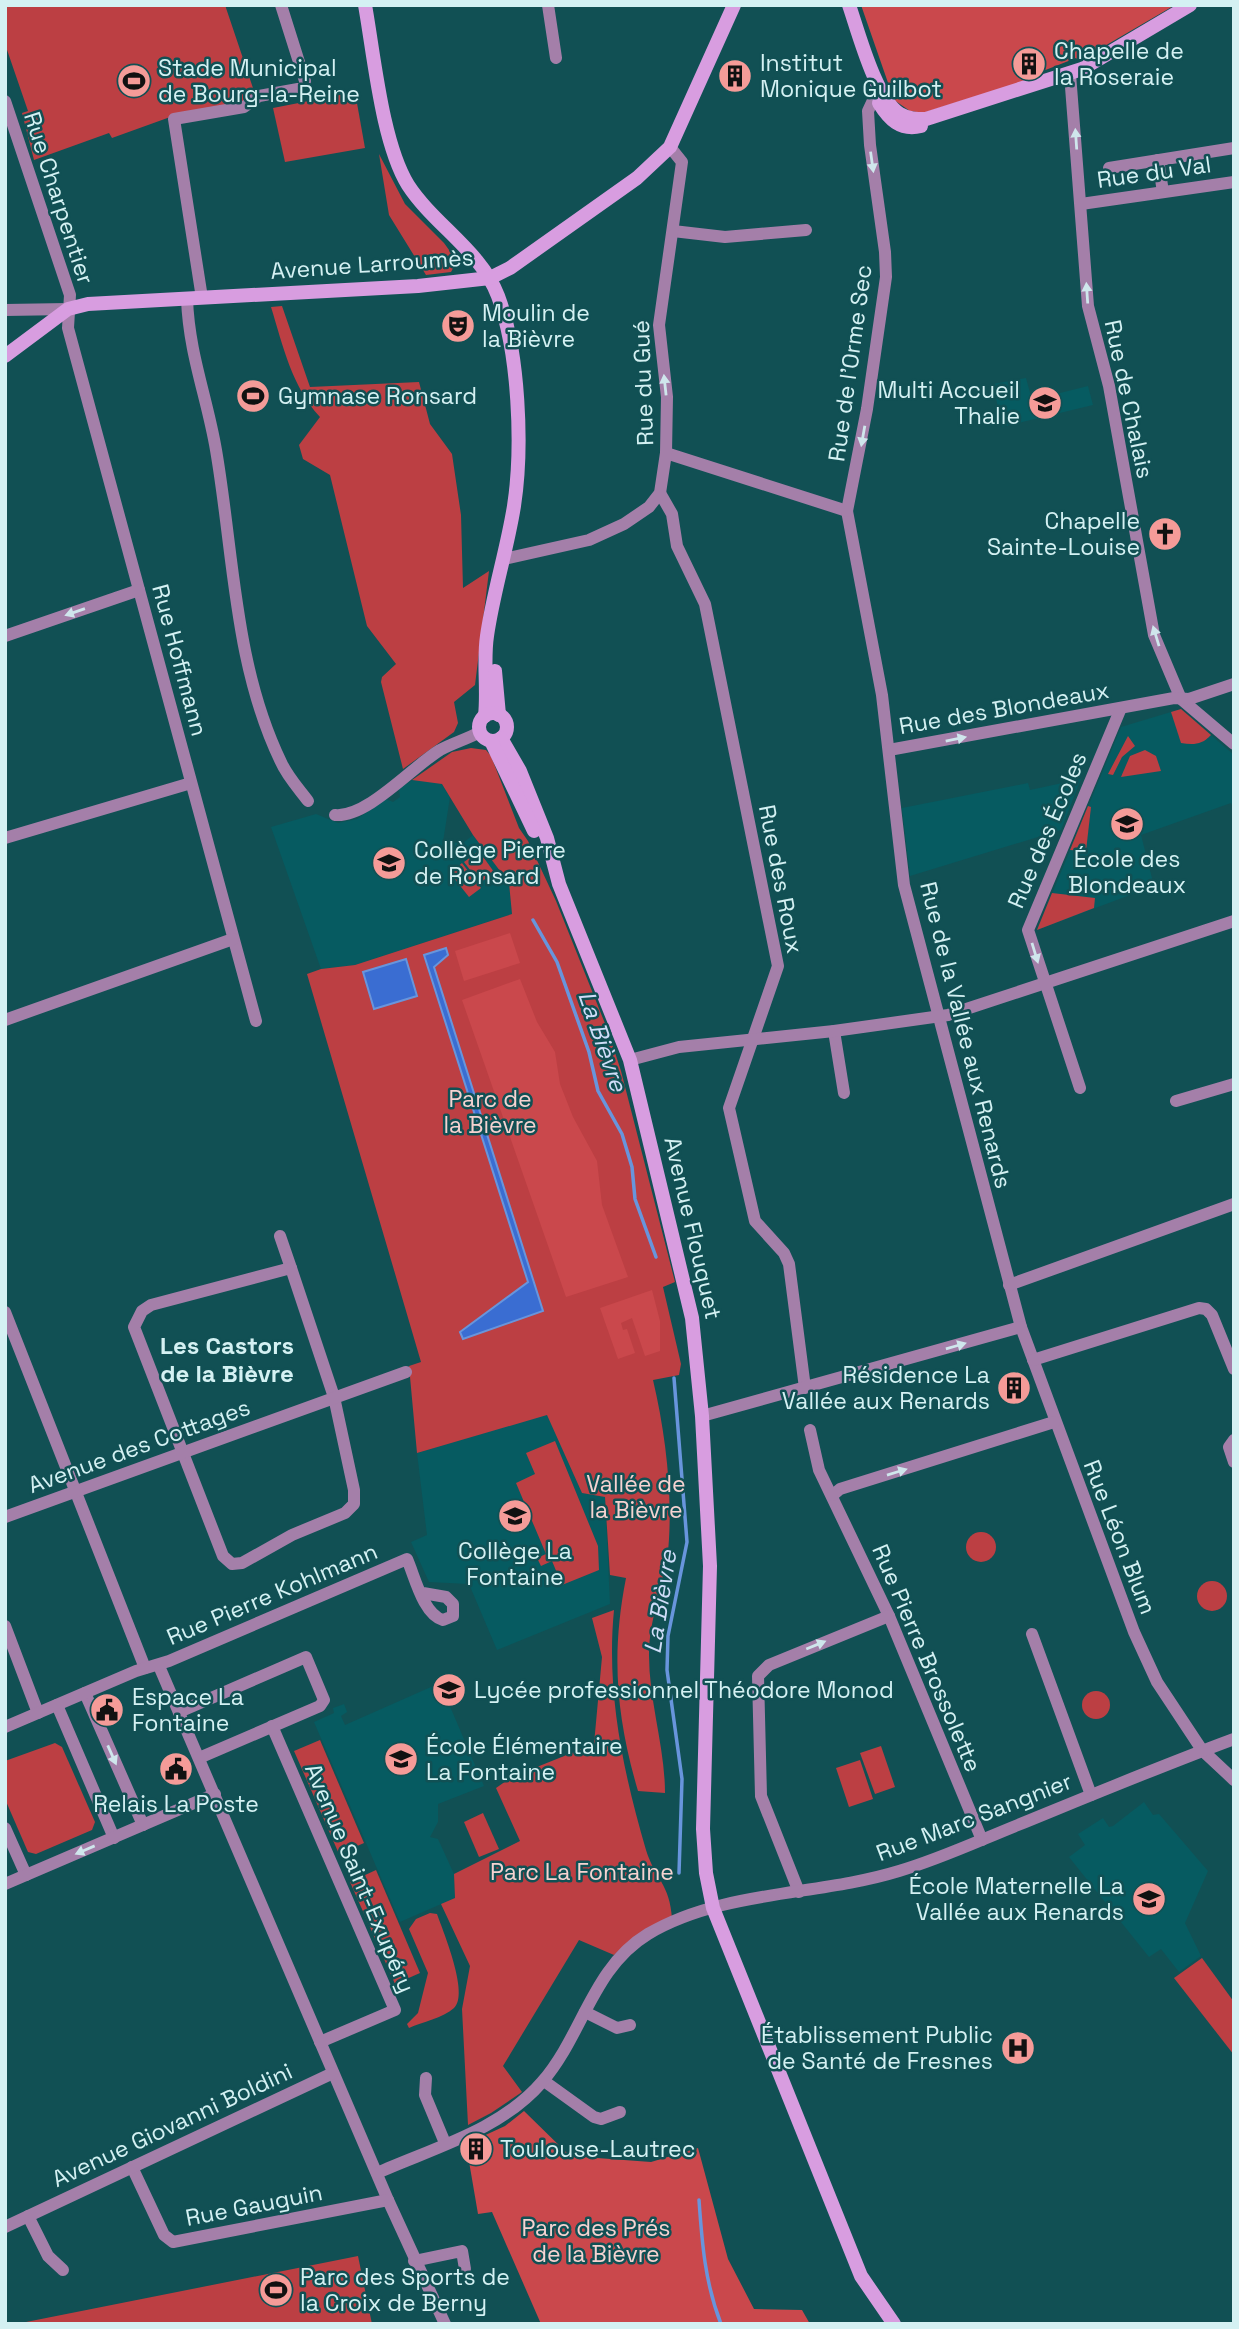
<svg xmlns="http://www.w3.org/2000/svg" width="1239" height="2329" viewBox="0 0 1239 2329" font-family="'Space Grotesk',sans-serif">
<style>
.built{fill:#065b61}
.green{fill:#bc3f43}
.forest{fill:#ca484c}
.water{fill:#3a6dd2;stroke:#6895dc;stroke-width:2}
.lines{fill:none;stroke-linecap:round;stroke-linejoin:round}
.stream{stroke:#6895dc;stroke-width:3.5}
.minor{stroke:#a47fa9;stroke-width:12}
.secondary{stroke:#d89de0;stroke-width:14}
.oneway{fill:#cfe6ec}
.labels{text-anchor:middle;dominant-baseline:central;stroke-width:5;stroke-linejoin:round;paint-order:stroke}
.poi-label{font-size:23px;fill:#d4f1f3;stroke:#115054;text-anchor:start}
.street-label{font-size:23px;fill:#d4f1f3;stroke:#115054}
.park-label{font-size:23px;fill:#f6d3d1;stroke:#115054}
.water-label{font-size:24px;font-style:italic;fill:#cfddf8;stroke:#115054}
.neighbourhood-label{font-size:24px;font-weight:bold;fill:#d4f1f3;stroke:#115054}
</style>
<rect width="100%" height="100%" fill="#115054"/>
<!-- built -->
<g class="built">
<polygon points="1026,378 1032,400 1088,386 1093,405 1002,427 993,384"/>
<polygon points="1181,709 1234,755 1234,809 1231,803 1141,835 1154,886 1037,930 1121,727"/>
<polygon points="1081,779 1061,830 910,876 902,808 1028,783 1030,790"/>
<polygon points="412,780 441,783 450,797 443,842 463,843 473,835 509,883 512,914 355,965 321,969 271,827 316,814 338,823 357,819 386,799 393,802 400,797 399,789"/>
<polygon points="547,1414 582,1493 605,1496 610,1604 497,1650 469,1584 429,1582 411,1542 427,1535 417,1453"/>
<polygon points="440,1683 484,1786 438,1804 438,1822 430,1837 438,1839 454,1874 455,1898 400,1922 314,1722 334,1713 333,1708 344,1704 347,1712 341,1716 345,1725"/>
<polygon points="1144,1802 1153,1815 1159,1814 1208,1871 1185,1923 1201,1956 1179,1972 1161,1949 1149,1957 1069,1857 1085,1845 1078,1834 1103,1818 1109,1827 1113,1826"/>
</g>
<!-- green -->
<g class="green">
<polygon points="5,5 225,5 255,94 239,105 173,116 112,138 109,133 34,160 22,113 28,111 5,44"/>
<polygon points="355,92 365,148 285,162 273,108"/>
<polygon points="379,154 405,204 444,243 457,261 451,272 426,275 389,215"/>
<path d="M282,306l28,81 109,-5 11,42 22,30 9,61 2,73 26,-17 -14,114 -21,17 4,21 -4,9 -51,37 -22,-87 1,-5 14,-13 -29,-38 -37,-151 -27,-16 -4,-14 21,-28c-28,-30 -37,-71 -49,-110z"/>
<path d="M1181,709l30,26c-9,10 -18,10 -30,8l-10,-31z"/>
<polygon points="1128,736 1135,746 1122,757 1113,775 1108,774"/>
<path d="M471,748l15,2 5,6 28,72 9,13 28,60 52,130 13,40 54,211 -12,5 18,77 -2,11 -26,5c12,51 19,107 16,159 -2,40 -20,76 -20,116 0,47 16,92 16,138l-27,-2c-22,-75 -27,-137 -12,-213l-16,-3 -5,-78 -23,-4 -35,-78 -130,38 -8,-87 12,-4 -114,-388 14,-5 34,-4 157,-51 -3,-31 -36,-48 -31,-51 -30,-4 40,-28z"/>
<polygon points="1145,750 1156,756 1161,771 1121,777 1130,756"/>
<polygon points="1088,806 1091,807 1086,851 1070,850"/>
<polygon points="479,851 494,872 480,883 464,862"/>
<polygon points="462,863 481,888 469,897 450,873"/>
<polygon points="1052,893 1095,898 1094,908 1037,930"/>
<polygon points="555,1441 598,1546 599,1570 562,1585 552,1561 541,1566 537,1558 546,1554 516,1483 535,1474 526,1453"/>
<circle cx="981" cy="1547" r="15"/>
<circle cx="1212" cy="1596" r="15"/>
<path d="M614,1610c-8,82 9,161 32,240 9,29 24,34 26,69l-38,19 -20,17 -35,-15 -76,126 19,26 -31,21 -23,12 -6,-116 8,-43 -29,-62 14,-6 -1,-24 66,-33 -24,-53 16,-11 82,-33 8,-87 -10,-39z"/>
<circle cx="1096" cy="1705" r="14"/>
<polygon points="320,1740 364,1843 339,1854 294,1751"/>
<polygon points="55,1743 62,1747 95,1822 92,1830 36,1854 28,1852 5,1799 5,1761"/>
<polygon points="881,1746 895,1787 875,1794 860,1753"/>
<polygon points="860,1760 873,1799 849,1807 836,1768"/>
<polygon points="483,1813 499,1849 479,1857 464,1822"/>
<polygon points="376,1870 420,1973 395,1984 350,1882"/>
<path d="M430,1913l7,1c6,17 33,81 17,94 -11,10 -32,14 -45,20l-2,-4 11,-11 10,-40 -19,-44 7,-10z"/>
<polygon points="1202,1958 1234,2002 1234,2055 1174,1978"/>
<polygon points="358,2256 372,2324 16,2324"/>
</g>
<!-- forest -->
<g class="forest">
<polygon points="861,5 1175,5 1079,61 1076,58 1043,71 1044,75 923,113 910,111 894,100"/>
<polygon points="510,933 520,963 464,981 455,951"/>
<polygon points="520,979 537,1022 555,1052 560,1084 573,1117 597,1161 602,1205 628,1277 566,1297 462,1000"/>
<polygon points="652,1290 660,1321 660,1351 645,1356 632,1318 621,1323 623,1330 627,1329 635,1353 618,1359 600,1308"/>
<polygon points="524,2111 570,2156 651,2162 698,2148 728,2259 754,2309 802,2310 810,2324 541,2324 492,2212 478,2214 466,2144 505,2126"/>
</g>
<!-- water -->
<g class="water">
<polygon points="446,948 448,955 434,967 543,1311 463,1339 460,1332 528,1282 424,955"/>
<polygon points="406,959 417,996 374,1009 363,972"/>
</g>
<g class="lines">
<!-- stream -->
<g class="stream">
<polyline points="533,920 557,962 589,1052 598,1091 622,1134 632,1167 635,1199 656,1257"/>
<polyline points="674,1378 687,1542 668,1636 667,1670 682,1779 679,1873"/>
<path d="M699,2200c3,43 6,83 22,124"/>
</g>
<!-- minor -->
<g class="minor">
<polyline points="281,5 305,81"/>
<polyline points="548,5 556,58"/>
<polyline points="1070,74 1088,306 1109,386 1154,635 1181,699 1234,744"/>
<polyline points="5,101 70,295 68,328 256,1021"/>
<polyline points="1158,160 1163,192"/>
<polyline points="1109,168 1234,148"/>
<polyline points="1081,204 1234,182"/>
<polyline points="673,231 725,237 806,230"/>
<polyline points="202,298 174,119 244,107 259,96 298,89"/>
<path d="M187,299c2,55 20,98 29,151 18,105 18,215 65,312 6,14 18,27 27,39"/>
<polyline points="5,310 68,309"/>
<polyline points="666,453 847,511"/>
<polyline points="660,493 672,514 677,546 705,604 778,966 729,1108 755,1221 784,1253 789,1264 805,1388"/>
<polyline points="847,511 882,695 904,885 1021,1327 1134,1632 1157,1682 1202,1750 1234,1780"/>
<polyline points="847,511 867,409 886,277 885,252 870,145 868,111 875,96"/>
<polyline points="504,559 589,540 624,524 649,507 660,493 666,453 667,397 659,325 682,162 670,147"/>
<polyline points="5,636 139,590"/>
<polyline points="889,750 1174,698 1189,699 1234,684"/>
<path d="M335,815c32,3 77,-48 105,-65 13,-7 27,-11 40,-18"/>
<polyline points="5,838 191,783"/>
<polyline points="5,1020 233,939"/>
<polyline points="834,1031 844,1093"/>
<polyline points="630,1060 679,1047 834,1031 948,1015 1234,921"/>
<polyline points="1080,1088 1028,930 1121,708"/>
<polyline points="1176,1101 1234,1084"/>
<polyline points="280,1236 291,1268"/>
<polygon points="291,1268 334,1397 354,1490 354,1504 345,1513 292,1535 242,1563 232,1564 223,1556 134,1327 142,1311 151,1305"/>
<polyline points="1009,1285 1234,1204"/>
<polyline points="5,1312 145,1668"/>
<polyline points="1033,1360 1199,1308 1206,1309 1212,1315 1234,1369"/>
<polyline points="702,1416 1021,1327"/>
<polyline points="810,1430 819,1470 889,1616 982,1840"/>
<polyline points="1234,1440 1229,1447 1234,1462"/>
<polyline points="833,1495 840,1489 1054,1422"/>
<polyline points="5,1517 406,1372"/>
<polyline points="5,1626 38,1713"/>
<polyline points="1032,1634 1091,1795"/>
<polyline points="159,1666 388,2200 445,2324"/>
<polyline points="85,1693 143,1825"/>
<polyline points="57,1705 114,1838"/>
<polyline points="179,1712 306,1657 324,1700 320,1706 199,1758"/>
<polyline points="272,1726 395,2010 320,2042"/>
<path d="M5,1727l131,-56 33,-10 238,-102c8,18 16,55 36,61l10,-4v-12l-7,-7 -23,-4"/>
<polyline points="5,1828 26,1875"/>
<polyline points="5,1884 215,1794"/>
<polyline points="799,1892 761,1796 758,1676 769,1665 889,1616"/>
<polyline points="585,2012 617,2028 630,2025"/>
<polyline points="426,2078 425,2095 445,2143"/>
<polyline points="544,2081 594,2117 601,2119 620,2112"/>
<polyline points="132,2167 164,2235 173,2242 388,2200"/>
<path d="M377,2173c56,-25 124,-43 165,-91 41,-47 50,-114 106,-148 74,-44 170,-38 251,-63 41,-12 79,-30 119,-46 71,-29 143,-59 216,-86"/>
<polyline points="28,2216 48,2256 63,2270"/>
<polyline points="5,2227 333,2073"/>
<polyline points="414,2261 462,2251 465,2269"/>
</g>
<!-- secondary -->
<g class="secondary">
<path d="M365,5c9,50 17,138 43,180 26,40 73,66 90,111 21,56 25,151 16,210 -7,44 -21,87 -27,130 -4,26 1,53 -2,80"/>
<path d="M849,5c9,26 27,95 51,109 8,5 17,5 26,5l156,-50 108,-64"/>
<path d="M879,103c10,16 21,28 42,23"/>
<polyline points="5,356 68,309 88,304 418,286 490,278 510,268 637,178 670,147 734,5"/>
<polyline points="495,671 499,715"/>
<circle cx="493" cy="727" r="14"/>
<polyline points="501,738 520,771 547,838 559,884 630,1060 692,1318 702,1416 710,1566 703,1829 706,1873 713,1908 861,2276 894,2324"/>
<polyline points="491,741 534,831"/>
</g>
</g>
<!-- one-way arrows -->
<defs><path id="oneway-solid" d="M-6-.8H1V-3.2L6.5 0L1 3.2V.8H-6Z" transform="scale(1.75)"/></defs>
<g class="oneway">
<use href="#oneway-solid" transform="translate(1076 139) rotate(-94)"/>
<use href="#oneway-solid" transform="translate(872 162) rotate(82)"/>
<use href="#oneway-solid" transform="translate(1087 293) rotate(-94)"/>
<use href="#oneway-solid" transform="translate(665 385) rotate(-96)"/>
<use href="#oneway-solid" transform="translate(863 436) rotate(100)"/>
<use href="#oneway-solid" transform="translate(75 612) rotate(161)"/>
<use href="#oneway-solid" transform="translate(1156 636) rotate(-107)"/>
<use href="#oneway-solid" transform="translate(956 739) rotate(-11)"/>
<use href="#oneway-solid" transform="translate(1035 953) rotate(73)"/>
<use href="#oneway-solid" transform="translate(956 1346) rotate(-16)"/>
<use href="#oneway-solid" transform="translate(897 1472) rotate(-17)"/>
<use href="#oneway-solid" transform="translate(816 1645) rotate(-22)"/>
<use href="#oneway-solid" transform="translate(112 1755) rotate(66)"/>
<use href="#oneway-solid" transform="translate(85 1850) rotate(157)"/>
</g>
<!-- icons -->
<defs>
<g id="building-disc" transform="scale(1.75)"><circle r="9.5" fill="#f59b98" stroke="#115054"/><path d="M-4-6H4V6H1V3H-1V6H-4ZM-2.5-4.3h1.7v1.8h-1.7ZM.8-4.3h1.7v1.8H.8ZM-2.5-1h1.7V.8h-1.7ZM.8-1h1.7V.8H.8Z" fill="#111"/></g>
<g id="stadium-disc" transform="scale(1.75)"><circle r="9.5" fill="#f59b98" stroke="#115054"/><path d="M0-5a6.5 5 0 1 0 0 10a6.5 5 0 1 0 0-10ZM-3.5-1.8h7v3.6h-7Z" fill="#111"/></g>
<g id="theatre-disc" transform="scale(1.75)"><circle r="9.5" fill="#f59b98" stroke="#115054"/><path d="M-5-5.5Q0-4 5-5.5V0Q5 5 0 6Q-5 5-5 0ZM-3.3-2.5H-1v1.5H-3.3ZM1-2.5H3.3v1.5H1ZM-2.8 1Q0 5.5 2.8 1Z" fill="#111"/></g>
<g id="school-disc" transform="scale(1.75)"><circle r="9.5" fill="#f59b98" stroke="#115054"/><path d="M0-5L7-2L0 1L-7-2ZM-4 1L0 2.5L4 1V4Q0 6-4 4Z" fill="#111"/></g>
<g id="church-disc" transform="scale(1.75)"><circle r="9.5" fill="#f59b98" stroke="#115054"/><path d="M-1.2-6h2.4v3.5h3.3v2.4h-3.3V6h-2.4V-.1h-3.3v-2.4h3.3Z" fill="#111"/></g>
<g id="civic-disc" transform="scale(1.75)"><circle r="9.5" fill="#f59b98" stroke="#115054"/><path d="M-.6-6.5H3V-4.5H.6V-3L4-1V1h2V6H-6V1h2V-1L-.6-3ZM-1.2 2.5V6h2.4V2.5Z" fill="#111"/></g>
<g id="hospital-disc" transform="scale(1.75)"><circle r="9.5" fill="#f59b98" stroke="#115054"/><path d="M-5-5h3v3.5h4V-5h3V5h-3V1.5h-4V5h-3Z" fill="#111"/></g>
</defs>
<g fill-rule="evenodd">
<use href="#building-disc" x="1029" y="64"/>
<use href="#building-disc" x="735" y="76"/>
<use href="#stadium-disc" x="134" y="81"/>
<use href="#theatre-disc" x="458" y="326"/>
<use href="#stadium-disc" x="253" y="396"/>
<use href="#school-disc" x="1045" y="403"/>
<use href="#church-disc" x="1165" y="534"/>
<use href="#school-disc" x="1127" y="824"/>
<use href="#school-disc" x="389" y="863"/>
<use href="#building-disc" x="1014" y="1388"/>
<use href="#school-disc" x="515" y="1516"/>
<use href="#school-disc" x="449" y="1690"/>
<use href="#civic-disc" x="107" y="1710"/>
<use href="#school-disc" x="401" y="1759"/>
<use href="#civic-disc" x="176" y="1769"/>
<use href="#school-disc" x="1149" y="1899"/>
<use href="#hospital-disc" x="1018" y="2048"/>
<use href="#building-disc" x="476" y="2149"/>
<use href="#stadium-disc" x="276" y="2290"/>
</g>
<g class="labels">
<!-- poi labels -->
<g class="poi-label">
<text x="1054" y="51">Chapelle de<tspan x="1054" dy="26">la Roseraie</tspan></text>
<text x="760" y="63">Institut<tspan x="760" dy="26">Monique Guilbot</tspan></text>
<text x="158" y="68">Stade Municipal<tspan x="158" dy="26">de Bourg-la-Reine</tspan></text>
<text x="482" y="313">Moulin de<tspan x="482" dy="26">la Bièvre</tspan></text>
<text x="1020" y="390" text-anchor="end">Multi Accueil<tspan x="1020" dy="26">Thalie</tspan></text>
<text x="278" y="396">Gymnase Ronsard</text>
<text x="1140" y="521" text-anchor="end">Chapelle<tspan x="1140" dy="26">Sainte-Louise</tspan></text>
<text x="414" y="850">Collège Pierre<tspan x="414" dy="26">de Ronsard</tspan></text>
<text x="1127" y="859" text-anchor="middle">École des<tspan x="1127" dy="26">Blondeaux</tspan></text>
<text x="990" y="1375" text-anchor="end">Résidence La<tspan x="990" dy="26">Vallée aux Renards</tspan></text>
<text x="515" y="1551" text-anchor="middle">Collège La<tspan x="515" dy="26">Fontaine</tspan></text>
<text x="474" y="1690">Lycée professionnel Théodore Monod</text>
<text x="132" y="1697">Espace La<tspan x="132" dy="26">Fontaine</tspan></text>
<text x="426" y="1746">École Élémentaire<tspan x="426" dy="26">La Fontaine</tspan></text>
<text x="176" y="1804" text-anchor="middle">Relais La Poste</text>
<text x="1124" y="1886" text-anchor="end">École Maternelle La<tspan x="1124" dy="26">Vallée aux Renards</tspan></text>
<text x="993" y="2035" text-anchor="end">Établissement Public<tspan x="993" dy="26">de Santé de Fresnes</tspan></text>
<text x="500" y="2149">Toulouse-Lautrec</text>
<text x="300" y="2277">Parc des Sports de<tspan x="300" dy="26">la Croix de Berny</tspan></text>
</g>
<!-- street labels -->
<g class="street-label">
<text transform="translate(1154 172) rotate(-8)">Rue du Val</text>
<text transform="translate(59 198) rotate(72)">Rue Charpentier</text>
<text transform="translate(372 264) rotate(-4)">Avenue Larroumès</text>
<text transform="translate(850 363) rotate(-82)">Rue de l'Orme Sec</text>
<text transform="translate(643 383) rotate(-92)">Rue du Gué</text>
<text transform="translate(1129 399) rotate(78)">Rue de Chalais</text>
<text transform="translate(180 660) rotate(75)">Rue Hoffmann</text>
<text transform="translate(1004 708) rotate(-10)">Rue des Blondeaux</text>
<text transform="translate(1047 830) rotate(-67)">Rue des Écoles</text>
<text transform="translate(781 879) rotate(79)">Rue des Roux</text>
<text transform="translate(966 1035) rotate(76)">Rue de la Vallée aux Renards</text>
<text transform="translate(693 1228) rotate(77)">Avenue Flouquet</text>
<text transform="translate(139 1446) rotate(-20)">Avenue des Cottages</text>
<text transform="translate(1120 1537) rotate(69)">Rue Léon Blum</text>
<text transform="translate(272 1594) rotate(-23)">Rue Pierre Kohlmann</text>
<text transform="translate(927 1658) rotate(67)">Rue Pierre Brossolette</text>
<text transform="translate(974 1817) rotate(-21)">Rue Marc Sangnier</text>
<text transform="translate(360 1878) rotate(67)">Avenue Saint-Exupéry</text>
<text transform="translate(172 2125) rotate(-25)">Avenue Giovanni Boldini</text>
<text transform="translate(254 2205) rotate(-11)">Rue Gauguin</text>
</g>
<!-- park labels -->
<g class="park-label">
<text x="490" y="1099">Parc de<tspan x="490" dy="26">la Bièvre</tspan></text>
<text x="636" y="1484">Vallée de<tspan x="636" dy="26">la Bièvre</tspan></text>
<text x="582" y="1872">Parc La Fontaine</text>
<text x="596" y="2228">Parc des Prés<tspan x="596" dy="26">de la Bièvre</tspan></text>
</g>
<!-- water labels -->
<g class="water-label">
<text transform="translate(603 1041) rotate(71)">La Bièvre</text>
<text transform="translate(660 1602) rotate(-81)">La Bièvre</text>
</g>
<!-- neighbourhood labels -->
<g class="neighbourhood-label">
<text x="227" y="1345">Les Castors<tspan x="227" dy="28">de la Bièvre</tspan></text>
</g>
</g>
<!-- border -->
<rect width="1239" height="2329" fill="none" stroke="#d4f1f3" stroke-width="14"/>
</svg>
